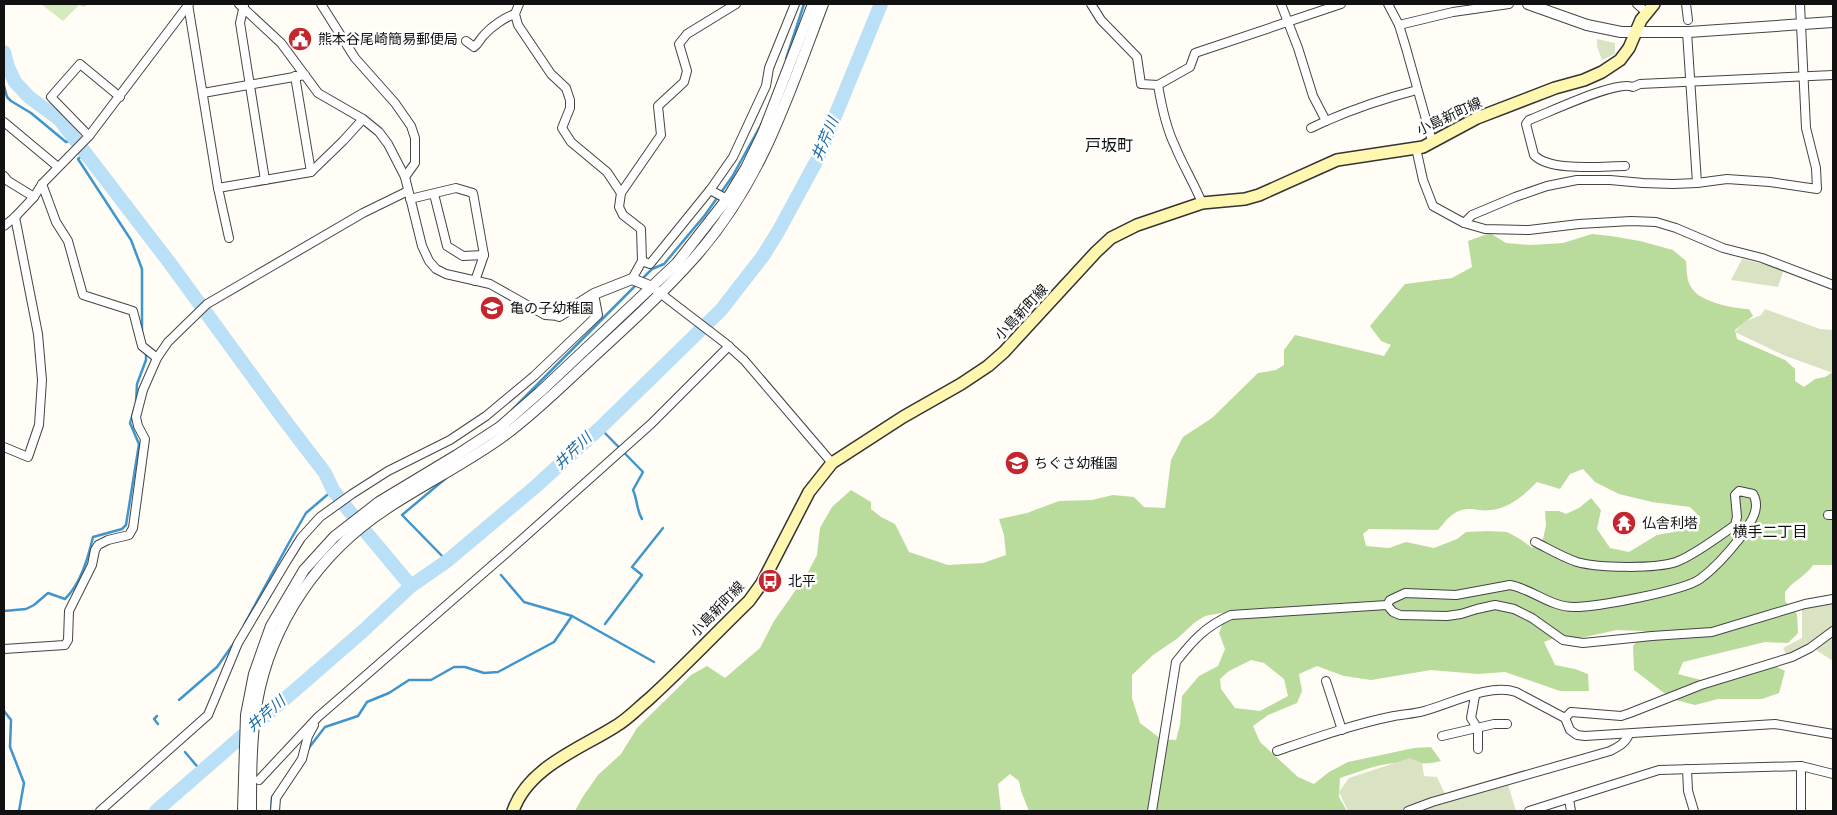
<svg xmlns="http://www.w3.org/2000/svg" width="1837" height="815" viewBox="0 0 1837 815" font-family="'Crimson Pro','Noto Sans JP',serif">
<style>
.green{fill:#d5ebbd}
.forest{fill:#b9dc9c;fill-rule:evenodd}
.cemetery{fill:#d9e3c4}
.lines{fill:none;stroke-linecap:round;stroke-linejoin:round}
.stream{stroke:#3f96cf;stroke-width:2.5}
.river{stroke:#b9e0f7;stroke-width:14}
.minor-casing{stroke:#444;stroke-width:10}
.tertiary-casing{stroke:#444;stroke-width:12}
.secondary-casing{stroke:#333;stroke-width:14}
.minor{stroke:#fff;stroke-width:8}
.tertiary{stroke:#fff;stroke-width:10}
.secondary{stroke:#fff6b0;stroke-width:11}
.labels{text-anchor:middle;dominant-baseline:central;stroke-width:5;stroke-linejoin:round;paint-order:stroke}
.poi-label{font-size:14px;fill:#111;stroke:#fff;text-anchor:start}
.street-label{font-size:14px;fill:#111;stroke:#fff}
.water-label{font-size:15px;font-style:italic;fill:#1768a6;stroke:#fff}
.neighbourhood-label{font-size:15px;fill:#111;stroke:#fff}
.quarter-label{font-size:16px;fill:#111;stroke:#fff}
</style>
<rect width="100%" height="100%" fill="#fffdf5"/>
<!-- green -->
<polygon class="green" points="41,4 88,4 84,7 79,5 63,21"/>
<!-- forest -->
<path class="forest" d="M1490,233l16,10 24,2 33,-2 29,-9 19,2 29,5 33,9 13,11c1,10 0,22 8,30 9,11 41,18 55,18l4,7 -18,14 2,9 48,21 10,9v12l9,6 11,-8 10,-2 8,-5v193h-20c-9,13 -19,15 -28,27v9l12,13 1,19 -10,10 -23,-1 -82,20 -5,12 23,6 49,-7 23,-8 12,6 -6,22 -17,6h-44l-23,6 -23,-6 -38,-29 -1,-24 11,-15 -27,-1 -37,8 -18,-3 -18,7 11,23 20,4 13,5 1,17h-29l-55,-19 -27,2 -47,-4 -60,10 -27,-4 -27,-10 -18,8 3,17 -5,12 -29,12 -15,11 7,16 38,35 16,7 15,-12 19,-10 66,-14 17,-1 10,14c-16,5 -31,0 -47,2 -19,2 -36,9 -54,15l-1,19 8,14h-318l-8,-20 -2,-10 -9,-7 -12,10 3,27h-426l7,-13 16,-23 23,-21 16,-26 54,-53 16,-9 18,12 35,-30 14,-27 33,-47 10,-19 3,-27 12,-21 19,-17 20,12v7l10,8 14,7 14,28 39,13 35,-2 23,-8 -2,-20 -5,-16 28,-6 32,-12 33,-1 21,-5 21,2 10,10 21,1 6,-48 12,-23 29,-19 46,-45 18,-3 8,-5v-15l11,-15 89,21 7,-11 -10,-4 -11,-15 35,-42 47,-6 20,-11 -4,-26zM1583,469l12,13 24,12 33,8 38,5 10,10v6l-10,6 -33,6 -28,17 -19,-4 -13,-19 4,-19 -10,-12 -12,10 -13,6 -7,-3h-14l1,14 -3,14 -11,9 -12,-9 -13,-7 -19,-1 -22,1 -9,7 -23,9 -28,-6 -17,6 -23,-2 -3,-12 6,-5 69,1c10,-12 17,-22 34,-21 6,1 13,2 19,1 19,-2 33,-15 46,-28l23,7 10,-15zM1221,613l5,2 -7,18 6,16 -7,17 -19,10 -17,20 -2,29 -4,15 -15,-1 -21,-16 -8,-25v-23l21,-20 25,-17 16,-15 11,-7zM1251,660l13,3 20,16 4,17 -28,15 -25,-3 -14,-19 -1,-10 9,-8z"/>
<!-- cemetery -->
<g class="cemetery">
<polygon points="1597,39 1615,43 1615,54 1602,60 1597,46"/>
<polygon points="1742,259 1784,269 1778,287 1731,280"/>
<polygon points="1765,309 1820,329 1833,330 1833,373 1783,355 1735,332 1744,322 1761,315"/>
<polygon points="1824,602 1833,605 1833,627 1828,629 1802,649 1787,656 1783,648 1802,638 1802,607"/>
<polygon points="1833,634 1833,661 1816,650"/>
<polygon points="1410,758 1422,763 1424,776 1437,777 1446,796 1409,807 1402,811 1348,811 1339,792 1349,778"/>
<polygon points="1508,784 1516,811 1416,811"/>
</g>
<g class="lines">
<!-- stream -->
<g class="stream">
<polyline points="786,59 804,4"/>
<polyline points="4,86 7,97 11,101 31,113 66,142 75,139"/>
<polyline points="85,153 78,159 131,240 142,269 142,333"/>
<polyline points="642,279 652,269 664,264 705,215 732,177 762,123"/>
<polyline points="512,410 636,285"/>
<path d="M600,428l43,44 -10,18c5,11 3,19 9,29"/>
<polyline points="445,479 402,515 447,561"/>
<polyline points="501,575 524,602 572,616"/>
<path d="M4,611l22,-2 8,-4 14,-12 17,6c16,-16 23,-41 28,-62l29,-8 4,-4 13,-81 -9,-21 6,-20 1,-19 9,-24v-9"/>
<polyline points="605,624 642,575 632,567 663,528"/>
<polyline points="244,625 291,539 306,513 333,490"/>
<polyline points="179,700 217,667 234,643"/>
<polyline points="4,711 11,720 10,747 24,783 19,811"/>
<polyline points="157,716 154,719 158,724"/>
<polyline points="308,749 325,727 358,716 367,702 389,693 409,680 431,680 454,667 465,667 484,673 498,672 554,642 572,616 654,662"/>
<polyline points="185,752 201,771"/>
<polyline points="271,811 272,797 276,792"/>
</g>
<!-- river -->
<g class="river">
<polyline points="4,52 8,67 15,82 29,97 60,120 169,262 283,418 325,473 333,490 360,525 411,586"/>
<polyline points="156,811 363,631 411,586 447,561 535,487 600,428 721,310 763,256 779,230 817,160 881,4"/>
</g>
<!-- minor casing -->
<g class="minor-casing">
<g id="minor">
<polyline points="188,4 218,188 229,238"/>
<polyline points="239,4 281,43 318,93 363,119 379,132 388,144 405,177 422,246 429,261 436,269 446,274 490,284 545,315 559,316"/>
<polyline points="321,4 355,58 395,103 411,126 415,138 415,163 405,177"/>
<polyline points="519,4 515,14 518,25 551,74 566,88 570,100 570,108 562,128 571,142 607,172 621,193"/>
<polyline points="1091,4 1101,20 1137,57 1141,84 1158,85 1190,67 1195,53 1341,4"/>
<polyline points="1281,4 1298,48 1313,96 1326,121 1311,128"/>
<polyline points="1388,4 1399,25 1406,48 1432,141"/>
<polyline points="1637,4 1646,12"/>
<polyline points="1686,4 1688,20"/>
<polyline points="244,5 240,23 265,180"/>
<polyline points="1399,25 1453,12 1509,4"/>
<polyline points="1687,32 1697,183"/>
<path d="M466,41l8,6c5,-4 6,-8 10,-12 7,-8 21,-18 31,-21"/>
<polyline points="295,76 311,172"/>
<path d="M1158,85c3,18 9,45 17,61 8,20 19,37 27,57"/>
<polyline points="203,93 305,75"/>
<path d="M1326,121c30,-13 60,-23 91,-31"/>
<polyline points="4,122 58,167"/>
<polyline points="89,136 51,97 80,64 120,97"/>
<polyline points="1416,148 1423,180 1433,206 1464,223 1485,229 1529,230 1579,224 1631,221 1656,222 1676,228 1723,248 1762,258 1833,285"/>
<path d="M1625,166c-23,0 -75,6 -91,-11l-8,-31 3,-4c19,-7 89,-41 104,-33l7,-3 193,-9"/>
<polyline points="4,176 8,181 34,197"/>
<polyline points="42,184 56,222 68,241 83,295 133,311 142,346 157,358"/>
<polyline points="218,188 311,172 343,141 363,119"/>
<polyline points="710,190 727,199"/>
<polyline points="434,194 447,246 463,256 484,255"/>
<polyline points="410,199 456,188 473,193 484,255 475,281"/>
<polyline points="1464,223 1472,215 1515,197 1547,186 1577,180 1610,180 1643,183 1673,184 1697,183 1727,179 1770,182 1817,189 1816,168 1806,128 1800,4"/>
<polyline points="4,226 15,217 34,197 42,184 89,136 189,4"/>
<polyline points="642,261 650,264 710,190 733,157 766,86 769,68 795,4"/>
<polyline points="632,279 642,261 641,229 623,215 619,207 621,193 661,135 658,106 684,82 687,71 679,44 687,34 736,4"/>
<polyline points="656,290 725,343 744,360 832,463"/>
<polyline points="4,447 28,457 39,425 42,380 38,334 15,217"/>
<polyline points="1828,515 1833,515"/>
<path d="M1535,542c14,7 27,15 42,20 21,6 78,7 99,0 16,-6 44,-26 59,-37l2,-8 -2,-22 4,-4 14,3c9,15 -4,31 -13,44 -11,14 -25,30 -40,41 -17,12 -103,28 -126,28 -24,0 -42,-18 -64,-22l-54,10 -51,-2 -15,7 -3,5 6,7 7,3 47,1 14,-2 16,-5 18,-4 19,4 18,9 31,22 20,3 69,-7 60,-4 93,-28 28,-5"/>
<polyline points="1833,631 1810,648 1792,657 1701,685 1630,713 1621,716 1571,712 1565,718 1570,730 1577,735 1585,736 1775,724 1833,734"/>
<polyline points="4,649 65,645 68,640 69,611 92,565 95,550 98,545 108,540 129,535 133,528 145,439 138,426 136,417 143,390 157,358 168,342 207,304 363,213 408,191"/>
<polyline points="1326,681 1342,730"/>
<polyline points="1475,696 1471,718 1478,729 1478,749"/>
<polyline points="1442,736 1494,724 1507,724"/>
<path d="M1277,751c38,-13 77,-27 117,-35 10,-2 20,-2 30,-5 27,-7 65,-28 92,-19l49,26"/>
<polyline points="1801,766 1801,811"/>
<polyline points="1687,769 1688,791 1694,811"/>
<polyline points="259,780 318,717 519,542 651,424 729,346"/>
<polyline points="1569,799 1571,811"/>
<polyline points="100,811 208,715 238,643 283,567 301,538 320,517 352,494 388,471 450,440 486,416 534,376 598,315 594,294"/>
<polyline points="275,811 276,798 302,759 308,736 314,725"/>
<path d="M1152,811l24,-149c17,-22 30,-36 55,-47l156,-10"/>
<path d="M1408,811l24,-9 178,-51c8,-4 16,-8 19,-17"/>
<polyline points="1529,811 1659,770 1801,766 1833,774"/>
</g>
</g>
<!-- tertiary casing -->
<g class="tertiary-casing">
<g id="tertiary">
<polyline points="1528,4 1587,25 1621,32 1689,32 1833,22"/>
<polyline points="559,316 594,294 632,279 652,287"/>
<polyline points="243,811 246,715 254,674 271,626 304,570 334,537 379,502 457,455 500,427 540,392 677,263 727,199 746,168 763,133 813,4"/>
<path d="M251,811c0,-36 0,-73 6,-109 14,-79 62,-149 129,-193 39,-26 81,-46 119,-74 31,-23 58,-50 86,-76 36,-33 72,-66 104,-102 67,-76 93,-161 128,-253"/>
</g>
</g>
<!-- secondary casing -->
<g class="secondary-casing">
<path id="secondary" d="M513,811c15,-44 67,-62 103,-85 12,-7 22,-18 33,-27 34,-31 67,-66 100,-98l13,-18 47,-91 23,-29 71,-46 58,-33 27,-18 16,-14 92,-100 15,-14 26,-13 65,-22 43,-4 14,-4 78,-35 86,-13 54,-29 78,-30 29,-8 18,-8 18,-12 9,-12 12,-28 13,-16"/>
</g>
<!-- minor -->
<use href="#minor" class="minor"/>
<!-- tertiary -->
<use href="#tertiary" class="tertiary"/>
<!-- secondary -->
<use href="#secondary" class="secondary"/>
</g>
<!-- icons -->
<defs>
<g id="civic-disc" transform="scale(1.25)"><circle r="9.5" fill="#c4262e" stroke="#fff"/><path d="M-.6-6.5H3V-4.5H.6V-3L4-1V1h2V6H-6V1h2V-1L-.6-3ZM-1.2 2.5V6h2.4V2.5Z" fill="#fff"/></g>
<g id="school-disc" transform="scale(1.25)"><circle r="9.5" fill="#c4262e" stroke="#fff"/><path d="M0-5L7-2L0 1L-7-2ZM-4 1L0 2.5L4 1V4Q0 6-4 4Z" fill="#fff"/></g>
<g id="temple-disc" transform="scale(1.25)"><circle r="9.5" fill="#c4262e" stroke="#fff"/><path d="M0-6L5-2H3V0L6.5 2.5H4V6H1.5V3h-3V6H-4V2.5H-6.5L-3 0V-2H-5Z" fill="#fff"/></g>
<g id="bus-disc" transform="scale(1.25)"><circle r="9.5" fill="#c4262e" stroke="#fff"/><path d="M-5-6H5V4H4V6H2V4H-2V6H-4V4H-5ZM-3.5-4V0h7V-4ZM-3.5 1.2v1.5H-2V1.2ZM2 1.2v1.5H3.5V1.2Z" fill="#fff"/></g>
</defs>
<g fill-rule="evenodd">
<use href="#civic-disc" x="300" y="39"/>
<use href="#school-disc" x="492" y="308"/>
<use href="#school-disc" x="1017" y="463"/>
<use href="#temple-disc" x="1624" y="523"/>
<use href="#bus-disc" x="770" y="581"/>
</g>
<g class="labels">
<!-- poi labels -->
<g class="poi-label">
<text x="318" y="39">熊本谷尾崎簡易郵便局</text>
<text x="510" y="308">亀の子幼稚園</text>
<text x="1034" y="463">ちぐさ幼稚園</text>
<text x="1642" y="523">仏舎利塔</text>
<text x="788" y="581">北平</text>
</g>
<!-- street labels -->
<g class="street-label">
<text transform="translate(1449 116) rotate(-25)">小島新町線</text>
<text transform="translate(1021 312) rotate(-47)">小島新町線</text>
<text transform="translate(717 609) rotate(-46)">小島新町線</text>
</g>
<!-- water labels -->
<g class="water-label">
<text transform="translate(825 139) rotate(-67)">井芹川</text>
<text transform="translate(573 451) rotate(-44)">井芹川</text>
<text transform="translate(266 714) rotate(-41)">井芹川</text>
</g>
<!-- neighbourhood labels -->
<g class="neighbourhood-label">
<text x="1770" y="532">横手二丁目</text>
</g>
<!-- quarter labels -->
<g class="quarter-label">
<text x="1109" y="145">戸坂町</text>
</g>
</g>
<!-- border -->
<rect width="1837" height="815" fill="none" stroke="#111111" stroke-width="10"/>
</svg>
